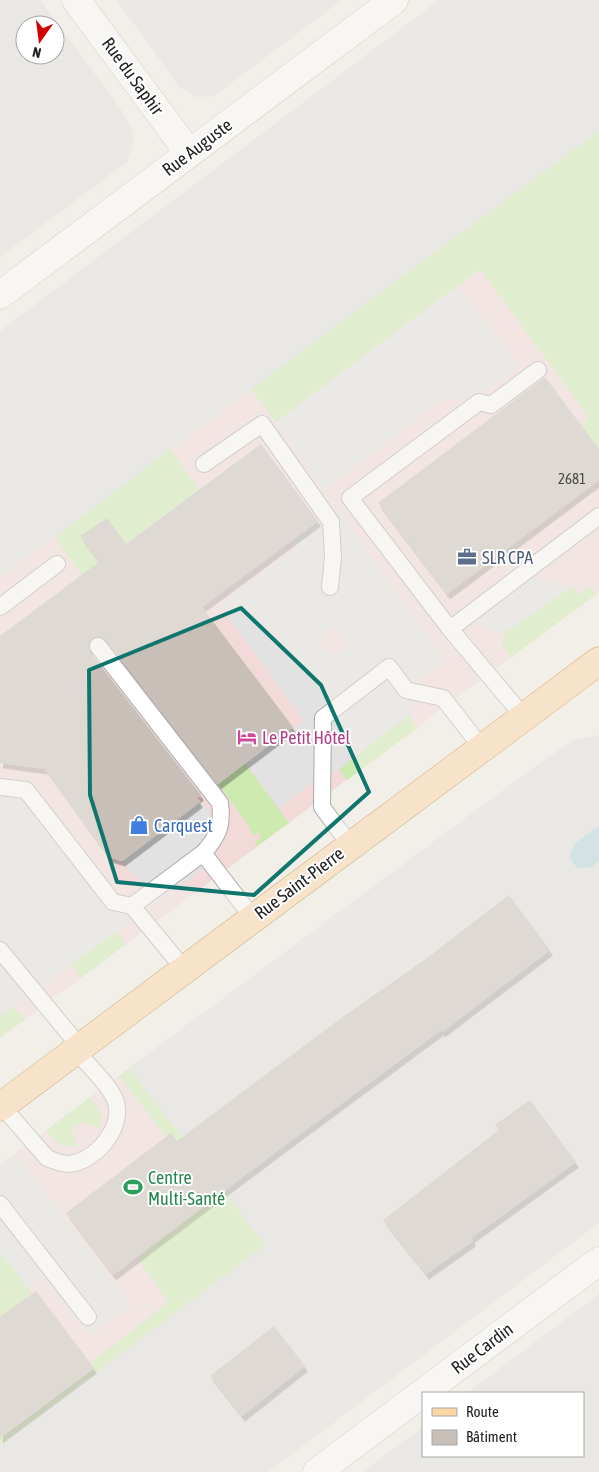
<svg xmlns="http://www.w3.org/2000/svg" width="599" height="1472" viewBox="0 0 599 1472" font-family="'Asap Condensed',sans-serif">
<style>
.residential{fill:#e0dfdf;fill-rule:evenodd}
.commercial{fill:#f2dad9}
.grass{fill:#cdebb0;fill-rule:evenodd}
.parking{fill:#e2e2e2;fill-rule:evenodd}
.water{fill:#aad3df}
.building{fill:#c7bfb8;filter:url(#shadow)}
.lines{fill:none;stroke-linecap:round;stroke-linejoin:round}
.lane-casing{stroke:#a9a9a9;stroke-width:18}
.street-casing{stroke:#a9a9a9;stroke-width:29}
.primary-casing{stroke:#a06b00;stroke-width:29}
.lane{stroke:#fff;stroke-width:16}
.street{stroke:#fff;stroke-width:28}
.primary{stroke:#fcd6a4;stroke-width:28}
.marked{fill:none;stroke:#0f766e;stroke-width:4;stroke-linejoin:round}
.labels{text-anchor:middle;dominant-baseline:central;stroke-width:4;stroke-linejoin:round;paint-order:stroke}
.number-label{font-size:15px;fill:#4b4948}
.street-label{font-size:18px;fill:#222;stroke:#fff}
.service-label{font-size:18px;fill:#4e5e75;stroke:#fff;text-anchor:start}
.hotel-label{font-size:18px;fill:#b23c85;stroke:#fff;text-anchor:start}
.shop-label{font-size:18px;fill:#366cbe;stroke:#fff;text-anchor:start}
.leisure-label{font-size:18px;fill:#27864d;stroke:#fff;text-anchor:start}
</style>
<defs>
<filter id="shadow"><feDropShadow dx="3" dy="5.5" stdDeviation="0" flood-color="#0004"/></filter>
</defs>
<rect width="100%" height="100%" fill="#f2efe9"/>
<!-- residential -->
<g class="residential">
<path d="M0,0h40l80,108 13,24 -1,15 -5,15 -127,95zM25,25h30v30h-30z"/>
<polygon points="116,0 342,0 214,96 196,97 180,87"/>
<polygon points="439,0 599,0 599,131 0,577 0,331"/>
<polygon points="599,735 599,1223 268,1472 0,1472 0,1445 265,1245 129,1068 537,765 574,740"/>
<polygon points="599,1294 599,1472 362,1472 423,1427 423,1456 583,1456 583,1393 467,1393"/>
</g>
<!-- commercial -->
<g class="commercial">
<polygon points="457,237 599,431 599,592 0,1038 0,577"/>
<polygon points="129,1068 265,1245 0,1445 0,1165"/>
</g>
<!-- grass -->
<g class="grass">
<polygon points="599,131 599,449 581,425 589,418 480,269 276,422 251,389"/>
<path d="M170,449l29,41 -116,87 -28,-40zM107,518l11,15 -27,19 -10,-16z"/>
<polygon points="590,586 597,594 511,657 502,646 504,633 572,587 577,595"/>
<polygon points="409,715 417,728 347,780 339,769"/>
<polygon points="245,763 289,823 256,847 255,842 260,839 259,833 252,835 249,826 218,784"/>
<polygon points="116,931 126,944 81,978 71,964"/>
<polygon points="12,1007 25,1019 0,1038 0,1016"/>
<polygon points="129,1068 265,1245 0,1445 0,1438 94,1369 90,1363 168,1302 137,1257 171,1133 166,1137 119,1076"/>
<path d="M90,1097l13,18 -3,14 -16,-7 -9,5 -3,8 6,11c-18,2 -20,-2 -32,-16z"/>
<polygon points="0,1251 32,1293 0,1317"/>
</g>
<!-- parking -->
<g class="parking">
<polygon points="457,286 520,366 475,398 443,400 323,491 276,422"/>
<path d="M337,509l108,152 -26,18 -10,36 -70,54 -17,6 -43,33 -34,-45 48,-36 11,-6 -85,-117 80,-58 -6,-7zM330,628l9,1 7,5v13l-7,6 -12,-1 -6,-7 2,-12z"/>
<polygon points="521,575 572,587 504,633 462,619"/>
<polygon points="0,787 26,790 113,902 149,893 122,861 200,802 220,826 213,842 211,863 0,1016"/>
<polygon points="471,815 477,823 521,815 545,843 510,849 493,872 486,896 473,906 428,846"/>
<polygon points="348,905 353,910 379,912 410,950 400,958 378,958 369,965 359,973 352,997 343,1002 295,945"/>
<polygon points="231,993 276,1051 269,1056 243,1057 225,1071 216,1097 209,1102 163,1042"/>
<polygon points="479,1044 500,1070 429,1122 408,1098 425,1059 447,1046"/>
<polygon points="344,1144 365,1170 296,1219 276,1195 288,1159 306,1145"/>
<polygon points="16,1154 132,1305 90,1337 43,1277 27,1287 0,1251 0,1165"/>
<polygon points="599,1160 599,1223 596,1225 565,1185"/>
<polygon points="501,1210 516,1229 533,1214 561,1251 500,1298 463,1249 467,1245 468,1234"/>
<polygon points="331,1359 361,1402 317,1435 286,1392"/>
</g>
<!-- water -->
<polygon class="water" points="599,826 599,861 592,867 577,868 569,857 575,843"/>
<!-- building -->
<g class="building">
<polygon points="545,377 599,449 599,480 447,594 378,503"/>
<polygon points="261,444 318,521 202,607 293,727 218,784 106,640 101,637 92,638 89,643 90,652 201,795 197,798 200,802 122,861 109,857 45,769 0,763 0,636 99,562 80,536 107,518 126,544"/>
<polygon points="509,895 550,950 442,1032 441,1030 284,1146 113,1275 66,1213 171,1133 177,1141 344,1016 423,961"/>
<polygon points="530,1100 576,1162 471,1238 473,1241 426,1274 383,1220 499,1130 495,1125"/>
<polygon points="36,1291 94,1368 0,1438 0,1317"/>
<polygon points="274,1326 305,1366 242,1416 210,1376"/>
</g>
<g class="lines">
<!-- lane casing -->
<g class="lane-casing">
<g id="lane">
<polyline points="204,464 262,424 331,522 333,557 330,587"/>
<polyline points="0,607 57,564"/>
<polyline points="450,629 350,498 479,402 491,405 538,370"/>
<path d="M98,646l122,157c3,22 -2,34 -17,50"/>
<polyline points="523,716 450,629 599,516"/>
<polyline points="0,787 26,790 113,902 132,906"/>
<polyline points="350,845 322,807 323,718 389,667 406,690 443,698 482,748"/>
<polyline points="0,950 80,1047"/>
<polyline points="184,969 132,906 203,853 253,918"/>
<path d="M1,1105l46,53c7,3 14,6 22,6 27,-3 54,-35 47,-62 -5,-16 -29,-38 -41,-52"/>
<polyline points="0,1204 88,1317"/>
</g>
</g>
<!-- street casing -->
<g class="street-casing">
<g id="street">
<polyline points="76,0 189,153"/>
<polyline points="0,295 394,0"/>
<polyline points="317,1472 599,1261"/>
</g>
</g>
<!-- primary casing -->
<g class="primary-casing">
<polyline id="primary" points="0,1107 599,661"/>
</g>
<!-- lane -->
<use href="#lane" class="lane"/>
<!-- street -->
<use href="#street" class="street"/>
<!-- primary -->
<use href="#primary" class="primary"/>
</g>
<!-- marked area -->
<path d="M0 0H599V1472H0ZM241,608l80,77 48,107 -115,103 -137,-13 -27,-87 -1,-125z" fill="#f2efe9" fill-opacity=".55" fill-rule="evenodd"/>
<path class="marked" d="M241,608l80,77 48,107 -115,103 -137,-13 -27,-87 -1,-125z"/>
<!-- icons -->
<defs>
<g id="office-bare" transform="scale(1.5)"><path d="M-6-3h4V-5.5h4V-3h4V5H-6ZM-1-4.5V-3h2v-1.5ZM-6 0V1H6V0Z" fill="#5c6f8a" stroke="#fff" stroke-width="2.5" paint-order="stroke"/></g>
<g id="hotel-bare" transform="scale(1.5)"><path d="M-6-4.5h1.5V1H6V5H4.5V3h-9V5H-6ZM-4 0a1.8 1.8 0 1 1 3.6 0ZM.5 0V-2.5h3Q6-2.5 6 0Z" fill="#d1479c" stroke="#fff" stroke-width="2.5" paint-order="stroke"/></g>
<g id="shop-bare" transform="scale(1.5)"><path d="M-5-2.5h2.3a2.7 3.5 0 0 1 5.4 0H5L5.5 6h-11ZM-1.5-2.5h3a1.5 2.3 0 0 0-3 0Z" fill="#3f7fe0" stroke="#fff" stroke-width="2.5" paint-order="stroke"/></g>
<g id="stadium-bare" transform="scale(1.5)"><path d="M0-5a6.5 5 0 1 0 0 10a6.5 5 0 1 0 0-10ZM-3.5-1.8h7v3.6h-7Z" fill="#2e9e5b" stroke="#fff" stroke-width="2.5" paint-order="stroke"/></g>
</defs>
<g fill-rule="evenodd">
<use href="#office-bare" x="467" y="557"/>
<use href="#hotel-bare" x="247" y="737"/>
<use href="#shop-bare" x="139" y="825"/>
<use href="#stadium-bare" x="133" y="1187"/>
</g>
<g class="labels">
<!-- number labels -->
<g class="number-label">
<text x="572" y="478">2681</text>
</g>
<!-- street labels -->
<g class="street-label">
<text transform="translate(133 76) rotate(54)">Rue du Saphir</text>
<text transform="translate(197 147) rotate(-37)">Rue Auguste</text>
<text transform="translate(299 883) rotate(-37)">Rue Saint-Pierre</text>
<text transform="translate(482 1348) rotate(-37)">Rue Cardin</text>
</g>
<!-- service labels -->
<g class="service-label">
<text x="482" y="557">SLR CPA</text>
</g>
<!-- hotel labels -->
<g class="hotel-label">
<text x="262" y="737">Le Petit Hôtel</text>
</g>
<!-- shop labels -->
<g class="shop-label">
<text x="154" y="825">Carquest</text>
</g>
<!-- leisure labels -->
<g class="leisure-label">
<text x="148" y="1177">Centre<tspan x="148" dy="21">Multi-Santé</tspan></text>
</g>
</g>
<!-- legend -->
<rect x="422" y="1392" width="162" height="65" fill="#ffffff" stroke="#a7a7a7"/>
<rect x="432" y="1408" width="25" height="8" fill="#fcd6a4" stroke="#a7a7a7"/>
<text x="466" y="1417" font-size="15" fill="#222222">Route</text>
<rect x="432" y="1430" width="25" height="15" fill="#c7bfb8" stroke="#a7a7a7"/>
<text x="466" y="1442" font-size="15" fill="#222222">Bâtiment</text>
<!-- north arrow -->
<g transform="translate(40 40) rotate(194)"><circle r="24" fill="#ffffff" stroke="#a7a7a7"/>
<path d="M0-4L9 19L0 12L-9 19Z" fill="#d40000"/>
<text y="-8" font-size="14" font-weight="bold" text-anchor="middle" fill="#222222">N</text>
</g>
</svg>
